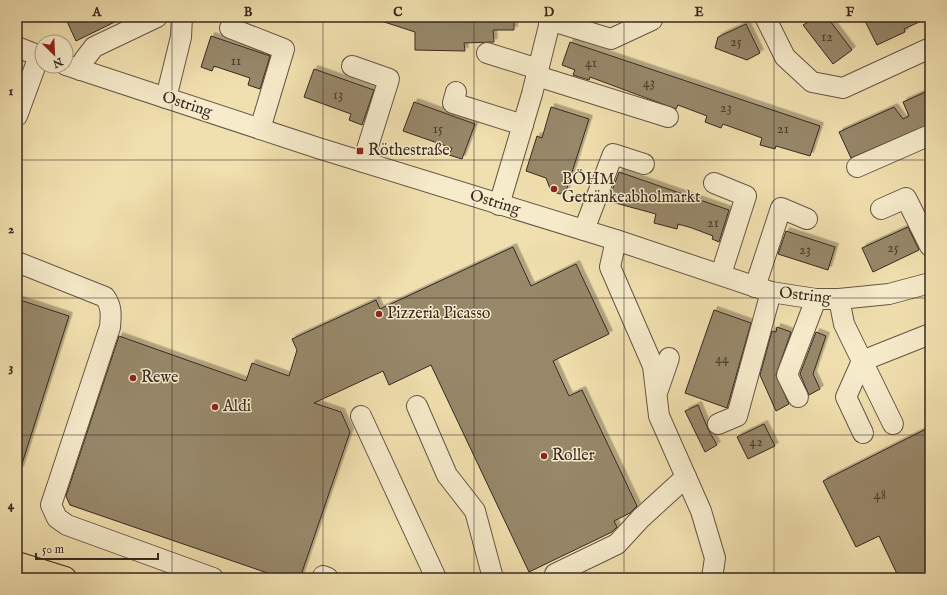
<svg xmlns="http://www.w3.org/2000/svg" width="947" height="595" viewBox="0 0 947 595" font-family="'IM FELL English',serif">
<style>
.building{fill:#97886a;stroke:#362820;filter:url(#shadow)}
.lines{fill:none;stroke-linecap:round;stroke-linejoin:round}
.minor-casing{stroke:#655644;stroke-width:22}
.major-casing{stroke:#362820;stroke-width:24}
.minor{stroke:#f6ebcb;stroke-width:20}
.major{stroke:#f1e0af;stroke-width:22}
.grid{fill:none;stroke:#362820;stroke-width:1;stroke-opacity:0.55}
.poi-dot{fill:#8f2418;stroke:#f6ebcb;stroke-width:1.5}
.labels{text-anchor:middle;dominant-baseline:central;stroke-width:3;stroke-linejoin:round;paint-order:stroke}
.number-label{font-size:14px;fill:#4e4032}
.street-label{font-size:16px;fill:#362820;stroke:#f6ebcb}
.poi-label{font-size:16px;fill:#362820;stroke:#f6ebcb;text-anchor:start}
.neatline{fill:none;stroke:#362820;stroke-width:1.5}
.grid-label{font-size:13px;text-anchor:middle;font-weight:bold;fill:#362820}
</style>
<defs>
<filter id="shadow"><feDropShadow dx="3.5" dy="-3.5" stdDeviation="0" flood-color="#0004"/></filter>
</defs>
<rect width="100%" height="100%" fill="#f1e0af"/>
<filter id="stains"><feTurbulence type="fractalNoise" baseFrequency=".005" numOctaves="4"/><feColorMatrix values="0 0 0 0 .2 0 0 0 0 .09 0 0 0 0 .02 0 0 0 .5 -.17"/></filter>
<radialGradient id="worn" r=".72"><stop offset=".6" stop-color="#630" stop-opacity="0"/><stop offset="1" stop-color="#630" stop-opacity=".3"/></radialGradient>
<!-- building -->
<g class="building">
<polygon points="65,17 125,17 76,41"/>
<polygon points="376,17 514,17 514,30 493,30 494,42 464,43 465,51 415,50 415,32 375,19"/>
<polygon points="804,17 827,17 852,50 833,64 803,25 808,22"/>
<polygon points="863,17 930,17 904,29 905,32 877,45"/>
<polygon points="746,24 760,53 747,60 715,48 718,37"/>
<polygon points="211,36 270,56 260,89 248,85 250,78 214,66 212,71 201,67"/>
<polygon points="570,42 820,126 810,156 776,146 775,149 760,145 762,138 723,124 721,128 705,122 707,116 678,105 676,109 590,77 589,80 573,75 575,70 562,65"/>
<polygon points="314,69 374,90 362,125 349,120 351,114 304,97"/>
<polygon points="930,90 930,124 851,158 839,132 894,107 903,119 909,116 903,102"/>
<polygon points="414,102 475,124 462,159 449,155 452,148 403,131"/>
<polygon points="551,107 589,119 566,191 560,194 551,191 546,178 526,171 537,136 542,138"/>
<polygon points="619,172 729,210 719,242 712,239 713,236 692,228 678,224 677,229 654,223 656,214 608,201"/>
<polygon points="908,227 919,250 873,272 862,248"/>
<polygon points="786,231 835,247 828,270 778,254"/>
<polygon points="513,247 531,286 576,264 609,334 553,361 569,396 582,390 637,506 630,513 614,521 617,527 612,532 529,572 431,365 389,385 383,371 314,403 341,412 350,432 300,578 282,578 70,505 66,496 119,336 246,381 252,363 289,376 297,350 292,339 376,300 380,309"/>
<polygon points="17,299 69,316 20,470 17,469"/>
<polygon points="714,310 751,323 727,408 685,393"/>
<polygon points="777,327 791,332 776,375 789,404 776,411 760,375 772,331 776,332"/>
<polygon points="816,332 826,336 813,374 820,389 809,395 800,374"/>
<polygon points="698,405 708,429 717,445 705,452 685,411"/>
<polygon points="764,424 775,446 748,459 737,437"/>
<polygon points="930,427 930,578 899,578 879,536 856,547 823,481"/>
</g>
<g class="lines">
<!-- minor casing -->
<g class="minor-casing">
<g id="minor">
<polyline points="765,17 785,57 812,82 843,88 930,48"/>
<polyline points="549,20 611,39 652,20"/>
<polyline points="230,28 284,49 260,129"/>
<polyline points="17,47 42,57"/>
<polyline points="487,53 538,69"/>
<polyline points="66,65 318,148 616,240 771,292 816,299 839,299 889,294 930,283"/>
<polyline points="352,66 389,79 363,162"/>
<polyline points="80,70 84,60 94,47 157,17"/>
<polyline points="537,76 668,117"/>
<polyline points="456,92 453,103 523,125"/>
<polyline points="166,98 181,37 182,17"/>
<polyline points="17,116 39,56"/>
<polyline points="857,167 930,135"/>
<polyline points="714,183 746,196 721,274"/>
<polyline points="499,205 532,94 549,26 549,17"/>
<polyline points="881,209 906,198 930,246"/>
<polyline points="584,230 613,154 644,164"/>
<polyline points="616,240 610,267 653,366 659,416 701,511 715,558 712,578"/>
<path d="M17,262l88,35c7,10 6,18 5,30l-59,178 6,13 10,7 146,53"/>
<polyline points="755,287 781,208 807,219"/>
<polyline points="839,299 844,324 893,424"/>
<polyline points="658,390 669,358"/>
<polyline points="798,397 787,375 816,299"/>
<polyline points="417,406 447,475 475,511 493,578"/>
<polyline points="361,416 436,578"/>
<polyline points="718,424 737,416 771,292"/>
<polyline points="863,433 846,397 862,361 930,334"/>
<polyline points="555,574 617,544 641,518 686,477"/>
<polyline points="323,576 328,578"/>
</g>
</g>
<!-- major casing -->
<g class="major-casing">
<polyline id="major" points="17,563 65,578"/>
</g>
<!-- minor -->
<use href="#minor" class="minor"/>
<!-- major -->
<use href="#major" class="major"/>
</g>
<!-- grid -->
<path class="grid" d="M172,17v561M323,17v561M474,17v561M624,17v561M774,17v561M17,160h913M17,298h913M17,435h913"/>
<!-- markers -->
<g class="poi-dot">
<rect x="356" y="147" width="8" height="8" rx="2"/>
<circle cx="554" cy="189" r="4"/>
<circle cx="379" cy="314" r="4"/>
<circle cx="133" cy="378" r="4"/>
<circle cx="215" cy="407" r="4"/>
<circle cx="544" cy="456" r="4"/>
</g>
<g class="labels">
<!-- number labels -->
<g class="number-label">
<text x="827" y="37">12</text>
<text x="736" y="42">25</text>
<text x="236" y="61">11</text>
<text x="591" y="63">41</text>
<text x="649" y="83">43</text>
<text x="338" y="95">13</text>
<text x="726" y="108">23</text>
<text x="438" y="129">15</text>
<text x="783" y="129">21</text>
<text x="713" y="223">21</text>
<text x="893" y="248">25</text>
<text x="805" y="250">23</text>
<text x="722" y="359">44</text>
<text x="756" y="442">42</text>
<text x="880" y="495">48</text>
</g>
<!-- street labels -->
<g class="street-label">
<text transform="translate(187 105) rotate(18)">Ostring</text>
<text transform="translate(495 203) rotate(17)">Ostring</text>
<text transform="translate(805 296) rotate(6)">Ostring</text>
</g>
<!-- poi labels -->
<g class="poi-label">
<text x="368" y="151">Röthestraße</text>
<text x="562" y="180">BÖHM<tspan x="562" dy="18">Getränkeabholmarkt</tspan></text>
<text x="387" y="314">Pizzeria Picasso</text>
<text x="141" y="378">Rewe</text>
<text x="223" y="407">Aldi</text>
<text x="552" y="456">Roller</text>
</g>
</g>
<!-- margin -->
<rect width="947" height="595" fill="none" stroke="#f1e0af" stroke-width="44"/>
<!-- north arrow -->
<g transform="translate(54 54) rotate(156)"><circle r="19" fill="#f6ebcb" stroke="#a99d87"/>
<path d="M0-3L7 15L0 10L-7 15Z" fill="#8f2418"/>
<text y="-6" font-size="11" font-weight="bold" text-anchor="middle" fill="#362820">N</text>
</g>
<!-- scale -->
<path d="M36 553v6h122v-6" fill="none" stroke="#362820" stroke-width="2"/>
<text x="42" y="553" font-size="12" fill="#362820" stroke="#f6ebcb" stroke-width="3" paint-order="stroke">50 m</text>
<rect x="22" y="22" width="903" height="551" class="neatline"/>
<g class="grid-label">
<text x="97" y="16">A</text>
<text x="248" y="16">B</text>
<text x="398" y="16">C</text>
<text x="549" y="16">D</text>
<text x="699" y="16">E</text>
<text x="850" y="16">F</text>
<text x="11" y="95">1</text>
<text x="11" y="233">2</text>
<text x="11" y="371">3</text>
<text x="11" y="509">4</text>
</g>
<rect width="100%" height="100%" filter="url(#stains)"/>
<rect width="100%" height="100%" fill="url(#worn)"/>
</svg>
